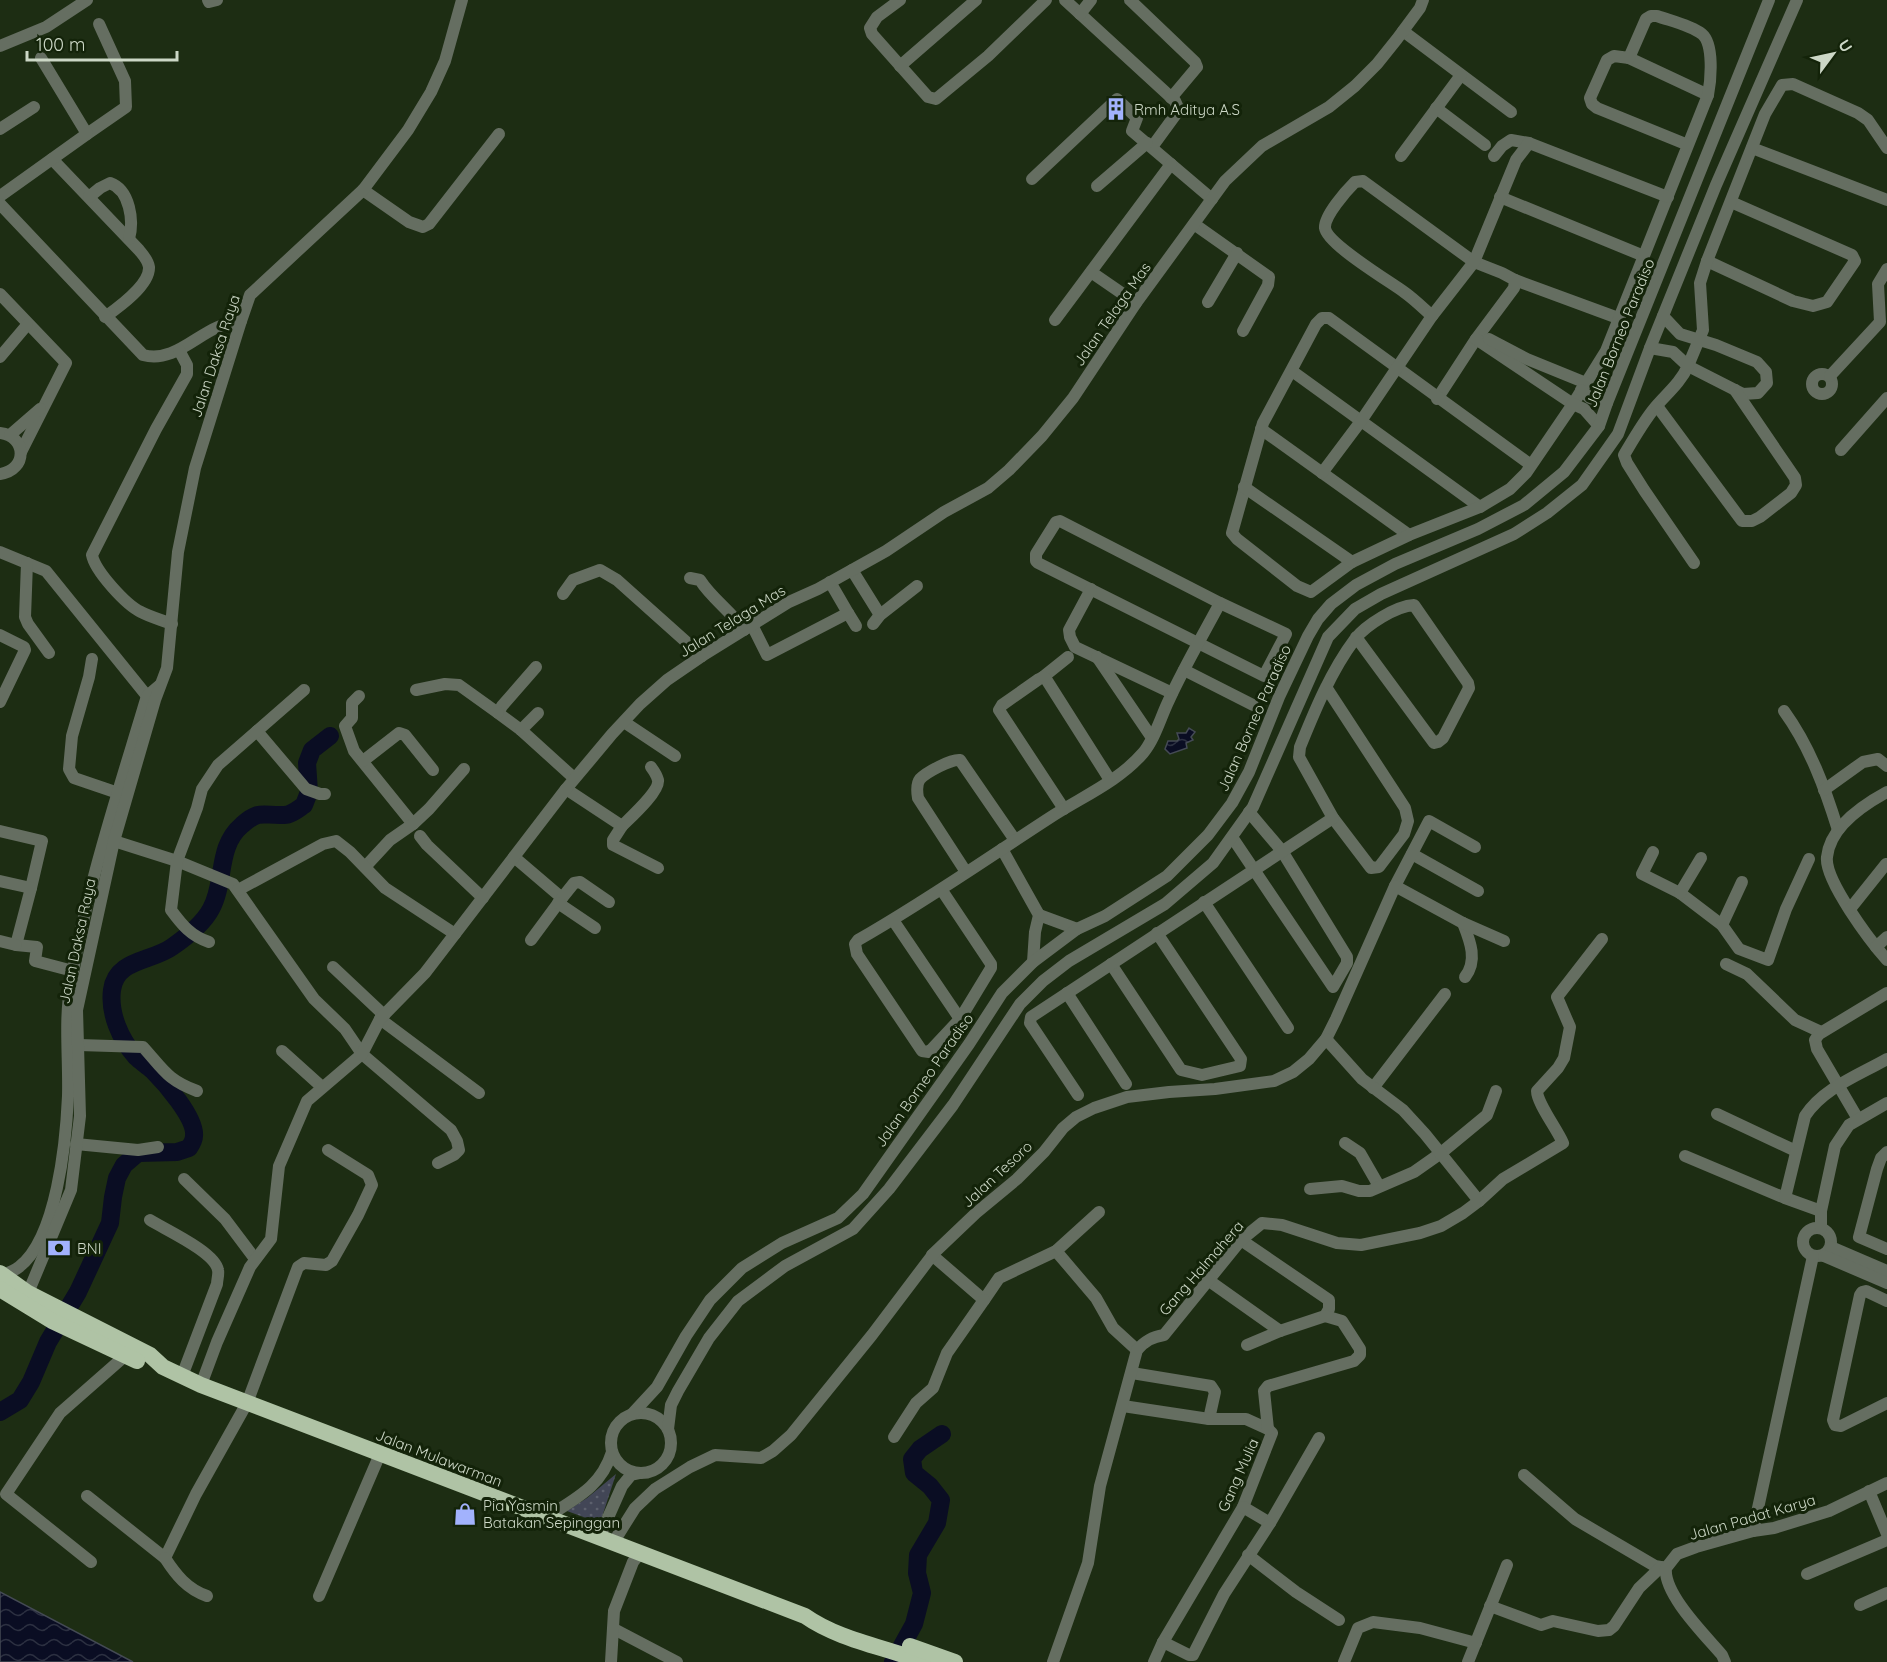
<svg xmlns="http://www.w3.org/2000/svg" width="1887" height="1662" viewBox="0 0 1887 1662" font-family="Quicksand,sans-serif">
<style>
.park{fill:url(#park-dots)}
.water{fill:url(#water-waves);stroke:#444a54;stroke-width:1.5}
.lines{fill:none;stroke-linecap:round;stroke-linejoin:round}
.river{stroke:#0a0d23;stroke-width:18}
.minor{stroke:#656e61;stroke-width:12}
.tertiary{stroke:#656e61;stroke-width:12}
.trunk{stroke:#afc3a5;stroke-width:16}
.labels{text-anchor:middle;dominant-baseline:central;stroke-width:6;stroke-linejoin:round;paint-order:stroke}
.poi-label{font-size:15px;fill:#ccd7c6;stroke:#132309;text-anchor:start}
.street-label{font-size:15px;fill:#ccd7c6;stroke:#132309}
</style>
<defs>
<pattern id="park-dots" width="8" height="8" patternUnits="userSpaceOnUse" patternTransform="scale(1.5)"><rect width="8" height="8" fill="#424656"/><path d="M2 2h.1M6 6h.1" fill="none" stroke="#5c606d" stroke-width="1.8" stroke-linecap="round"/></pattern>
<pattern id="water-waves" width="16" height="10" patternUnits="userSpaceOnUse" patternTransform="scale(1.5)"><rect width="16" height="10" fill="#0a0d23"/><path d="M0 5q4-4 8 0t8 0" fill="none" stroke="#2c3041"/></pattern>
</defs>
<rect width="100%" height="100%" fill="#1d2d13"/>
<!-- park -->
<polygon class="park" points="616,1474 600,1523 567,1511 587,1498"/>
<!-- water -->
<g class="water">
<polygon points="1189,728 1195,732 1191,737 1193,740 1186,743 1187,748 1170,754 1165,749 1168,741 1177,741 1179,739 1177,733 1186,733"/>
<polygon points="0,1592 133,1662 0,1662"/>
</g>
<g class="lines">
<!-- river -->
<g class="river">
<path d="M0,1412l20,-12 11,-18 17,-40 30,-50 32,-69 3,-26 4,-19 7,-13 14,-12 39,-1 12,-4c2,-3 5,-9 5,-12 2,-18 -29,-53 -41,-65 -5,-5 -12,-9 -17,-14 -16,-18 -27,-44 -24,-67 4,-31 39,-28 60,-43 13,-9 31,-23 39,-38 15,-27 5,-62 31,-84 18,-16 21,-9 42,-10 7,0 14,-6 20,-10l5,-13 -2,-29 5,-13 18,-14"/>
<polyline points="893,1662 914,1624 922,1593 917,1573 918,1555 937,1523 941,1500 930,1486 914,1473 912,1459 920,1449 942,1434"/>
</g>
<!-- minor -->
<g class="minor">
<polyline points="208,0 209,2 217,0"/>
<polyline points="900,0 877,17 870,28 872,34 928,97 936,99 988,56 1046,0"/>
<polyline points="1065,0 1175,101 1179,110 1152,147"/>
<polyline points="1130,0 1195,62 1197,67 1171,98"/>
<polyline points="1080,14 1091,0"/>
<polyline points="1403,31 1511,112"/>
<polyline points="0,46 46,27 87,0"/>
<polyline points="1629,58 1708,95"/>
<polyline points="900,66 976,0"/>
<polyline points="1436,108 1485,145"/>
<polyline points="0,129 34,107"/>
<polyline points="87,134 126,107 125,81 99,24"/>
<polyline points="1752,148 1887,200"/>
<polyline points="1401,156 1461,75"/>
<polyline points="1494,156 1502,146 1511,140 1529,143"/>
<path d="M52,159l87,91c4,5 9,10 10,17 1,18 -30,40 -44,50"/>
<polyline points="1032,179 1117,99 1137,118 1132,131 1212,199"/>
<polyline points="1097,186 1147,143"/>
<polyline points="363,190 409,222 423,227 429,224 499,134"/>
<polyline points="0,196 87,134 41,58"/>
<path d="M89,197l11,-9 10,-5c20,7 24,38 19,56"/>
<polyline points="1500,197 1644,256"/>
<path d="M0,204l143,151c29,8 51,-18 75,-28 7,-3 15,-4 23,-6"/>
<polyline points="1194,224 1269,277 1268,285 1243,331"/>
<polyline points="1707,261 1793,301 1813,306 1827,302 1855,261 1852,255 1731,202"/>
<polyline points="1091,272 1136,303"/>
<polyline points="1515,280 1618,318"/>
<polyline points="0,294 66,363 21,452"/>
<polyline points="1208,302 1237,253"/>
<path d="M1432,316c-9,-8 -18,-17 -28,-24 -15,-11 -77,-48 -79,-64 -1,-12 21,-37 30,-46l8,-1 111,81 28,11 13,7 -1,8 -38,51 -39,60"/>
<polyline points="1663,316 1680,334 1716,345 1757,362 1766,372 1767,383 1758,393 1743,394 1688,366 1703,330 1700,283 1707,261 1765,114 1782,85 1793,84 1858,113 1868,120 1887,148"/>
<polyline points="1055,320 1171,164"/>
<path d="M1476,339l97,65 33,-53 102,-256c3,-15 6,-51 -6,-61 -12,-9 -31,-13 -45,-18h-6l-5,3 -17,39 -15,-2 -7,4 -17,38 2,6 5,4 91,37"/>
<polyline points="1489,339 1527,359 1586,383"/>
<path d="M1650,348l23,4 15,14c-8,18 -23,29 -35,44 -11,14 -20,30 -29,45l3,8 17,27 50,73"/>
<polyline points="0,357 27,325"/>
<polyline points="1292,371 1480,507"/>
<circle cx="1822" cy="384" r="10"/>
<polyline points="1830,376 1880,322 1878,284 1887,269"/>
<polyline points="1581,390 1590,398 1607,403"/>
<polyline points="1657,406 1742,521 1752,521 1760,517 1791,493 1796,485 1795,478 1735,390"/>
<polyline points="1261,429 1409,535"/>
<path d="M0,433c27,3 28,37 0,41"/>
<polyline points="10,435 40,409"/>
<polyline points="1841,450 1887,398"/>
<polyline points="1531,465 1329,318 1322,318 1316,324 1263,423 1232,533 1237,539 1297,586 1311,592 1352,562 1409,535 1480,507 1510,489 1526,473 1573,404 1584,409 1599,426"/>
<polyline points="1322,473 1361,421 1432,316 1474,262 1516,160 1529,143 1668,197"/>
<polyline points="1244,487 1352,562"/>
<polygon points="1060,521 1220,603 1286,634 1264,676 1038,563 1036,561 1036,554 1056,522"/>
<polyline points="0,552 46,571 147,696 154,700"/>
<polyline points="27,563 25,617 28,624 49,653"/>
<polyline points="852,570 880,615"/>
<path d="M690,578l10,2c12,19 31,31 44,50"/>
<polyline points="1091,589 1069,630 1070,637 1075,647 1172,693"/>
<polyline points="563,594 573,580 600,570 617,580 702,656"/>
<polyline points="848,613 856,626"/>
<path d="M172,624c-10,-4 -22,-7 -31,-12 -15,-7 -46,-41 -49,-57l64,-126 31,-55v-9l-8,-15"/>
<polyline points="873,624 880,615 917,586"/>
<polyline points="752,625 767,655 848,613 830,582"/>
<polyline points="0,635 24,647 25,650 0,702"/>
<polyline points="1097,657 1152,738"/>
<polyline points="92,659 89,677 72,736 69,769 74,778 118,793"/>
<polyline points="536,667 502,706 498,713 521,730 574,778"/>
<polyline points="1184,670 1253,705"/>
<polyline points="1043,677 1068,657"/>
<path d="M1326,687l79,121 3,13 -4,13 -25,33 -8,1 -38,-50 -34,-61 1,-10c15,-37 31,-76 55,-108 11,-14 41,-33 59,-34l54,78 1,5 -26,50 -5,4 -4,1 -78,-106"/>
<polyline points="416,690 445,684 459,685 498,713"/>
<polyline points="359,696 352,703 352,718 345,726 354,751 413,824"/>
<path d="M1784,711c26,36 41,77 54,119"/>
<polyline points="624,722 675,756"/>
<polyline points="521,730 538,713"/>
<polyline points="257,731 306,789 320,794 325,794"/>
<polyline points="363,761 399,733 405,735 433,770"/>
<polyline points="566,789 622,826 613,840 613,845 658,868"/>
<polyline points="1824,790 1863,762 1878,759 1887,766"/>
<path d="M1887,792c-24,13 -57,35 -60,65 -3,23 44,85 60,103"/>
<polyline points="1064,809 999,710 1002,705 1039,679 1043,677 1046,679 1110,780"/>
<path d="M622,826c8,-8 38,-35 36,-46 -1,-4 -4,-9 -7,-13"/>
<polyline points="0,831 42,841 31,888"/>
<polyline points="420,836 427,845 483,898"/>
<polyline points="1232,837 1333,987 1347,963 1347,957 1282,851 1249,812"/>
<polyline points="114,841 177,861 233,884 314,999 345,1029 362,1054 451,1130 457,1141 459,1150 454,1155 438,1163"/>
<polyline points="1002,849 1039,915 1035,932 1033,962"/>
<polyline points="1653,852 1642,874 1680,893 1722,925 1739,949 1768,960 1786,909 1809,859"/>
<polyline points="1412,854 1478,891"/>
<polyline points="514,857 562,898 531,940"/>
<polyline points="365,867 390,840 413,824 429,809 464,769"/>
<path d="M966,872l-48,-74c-1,-6 -2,-14 2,-19 7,-7 31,-20 40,-19l55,80"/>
<polyline points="0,881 31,888 16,945 37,947 35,961 73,971"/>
<polyline points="1395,886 1429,821 1475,847"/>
<path d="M941,889l50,75v4l-31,51 -31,33 -7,-1 -65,-97 -2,-10 3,-4c67,-38 131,-83 196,-125 30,-19 66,-35 89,-62 12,-14 18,-37 26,-53 15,-33 34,-65 51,-97"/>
<polyline points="238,890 323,844 336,841 350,852 385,888 455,934"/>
<polyline points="1680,893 1701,858"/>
<polyline points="562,898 574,883 580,882 609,902"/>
<polyline points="1204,902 1288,1028"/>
<polyline points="558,903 595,928"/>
<polyline points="1850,909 1886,864"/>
<polyline points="1039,915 1077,929"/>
<polyline points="893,920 960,1019"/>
<path d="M1463,923c7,18 15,37 2,54"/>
<polyline points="1722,925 1742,882"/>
<polyline points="0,941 16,945"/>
<path d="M209,942c-18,-6 -27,-17 -38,-32l6,-49 20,-53 5,-19 16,-24 86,-75"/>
<polyline points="1876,947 1887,937"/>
<polyline points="1111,964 1181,1070 1202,1075 1240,1066 1241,1059 1157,933"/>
<polyline points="1726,964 1747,974 1795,1020 1821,1032"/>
<polyline points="333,967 384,1015"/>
<polyline points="1067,993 1126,1084"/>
<polyline points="380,1019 479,1093"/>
<polyline points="1326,1039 1336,1019 1395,886 1463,923 1504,941"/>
<path d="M79,1045l64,2c20,22 24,33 54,44"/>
<polyline points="282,1051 322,1087"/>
<polyline points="1373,1088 1445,994"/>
<polyline points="1078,1095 1030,1023 1031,1017 1333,818"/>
<polyline points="1717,1114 1796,1151"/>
<polyline points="1858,1119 1817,1049 1815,1040 1819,1034 1887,993"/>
<polyline points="1345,1143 1360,1153 1379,1186"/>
<polyline points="76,1144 138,1150 158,1147"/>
<polyline points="1887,1152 1881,1158 1877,1169 1859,1237 1887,1249"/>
<polyline points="1685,1156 1785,1198 1821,1211"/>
<polyline points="184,1179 225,1219 255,1259"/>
<polyline points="1310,1189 1342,1186 1359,1191 1370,1191 1414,1172 1441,1153 1487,1115 1496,1091"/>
<path d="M1785,1198l20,-82c18,-28 54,-41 82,-57"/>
<path d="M1479,1201l24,-22 60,-36c-6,-14 -26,-40 -26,-52l21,-23 6,-10 6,-31 -13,-30 45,-58"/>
<path d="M150,1220c16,10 65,32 68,50 1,4 -1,10 -1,14l-35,92"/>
<circle cx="1817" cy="1242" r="14"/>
<polyline points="1821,1228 1821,1211 1835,1146 1849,1125 1887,1103"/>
<polyline points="1241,1240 1329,1300 1329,1309 1325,1316 1280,1331 1247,1345"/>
<polyline points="1831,1247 1887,1271"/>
<polyline points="1056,1251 1096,1298 1113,1328 1137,1350"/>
<polyline points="932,1255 984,1300 999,1278 1056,1251 1099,1212"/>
<polyline points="1824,1256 1887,1283"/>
<path d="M3,1275c5,-2 11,-4 16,-8 38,-29 47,-126 49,-171 1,-38 -4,-77 3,-114 16,-97 48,-192 76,-286l13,-11"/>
<polyline points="1208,1280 1280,1331"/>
<polyline points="28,1293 71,1190 80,1116 77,1010 114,841 155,700 167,668 178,552 195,468 241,321 250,295 363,190 408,130 431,92 445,61 462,0"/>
<polyline points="1887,1301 1866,1291 1862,1292 1860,1295 1833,1420 1835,1425 1841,1426 1887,1403"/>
<polyline points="1132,1373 1211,1386 1215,1392 1209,1419"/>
<polyline points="201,1385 217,1342 250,1267 271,1239 279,1166 307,1101 362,1054 380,1019 425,973 566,789 612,734 640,704 667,680 702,656 789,602 818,589 886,551 944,512 988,488 1009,470 1042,436 1073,398 1136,303 1225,181 1262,146 1329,107 1355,86 1377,64 1397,39 1420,8 1423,0"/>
<polyline points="1123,1406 1209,1419 1246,1419 1268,1429 1272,1433 1243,1507 1163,1642 1154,1662"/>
<polyline points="1268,1429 1264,1391 1268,1386 1354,1361 1360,1355 1360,1349 1342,1321 1325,1316"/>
<polyline points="894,1437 916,1403 933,1388 947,1353 984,1300"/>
<polyline points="1524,1475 1575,1519 1655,1566 1666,1568"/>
<polyline points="1869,1491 1887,1534"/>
<polyline points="87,1496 165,1558 196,1494 247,1403 298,1267 304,1263 326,1265 332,1261 358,1215 372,1185 368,1175 328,1150"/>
<polyline points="1243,1507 1270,1523"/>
<polyline points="1753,1531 1813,1256"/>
<polyline points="1248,1555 1296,1592 1339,1620"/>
<path d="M165,1558c11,17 22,31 42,38"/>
<polyline points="91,1562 6,1494 60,1413 126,1355"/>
<polyline points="1807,1574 1887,1540"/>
<polyline points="319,1596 380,1454"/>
<polyline points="1860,1605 1887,1593"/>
<polyline points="1490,1606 1541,1625 1553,1621 1598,1631 1609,1630 1614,1626 1639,1588 1661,1567"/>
<polyline points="614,1629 677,1662"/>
<polyline points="1163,1642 1189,1655 1193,1655 1224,1594 1270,1523 1319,1438"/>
<polyline points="611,1662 614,1611 633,1562 640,1553"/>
<polyline points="1344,1662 1358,1628 1373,1622 1420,1628 1476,1643"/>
<polyline points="1468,1662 1507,1565"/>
<path d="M1725,1662l-3,-7c-16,-19 -59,-61 -56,-87l11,-14 19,-7 57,-16 21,-3 55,-17 58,-28"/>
</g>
<!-- tertiary -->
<g class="tertiary">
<circle cx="641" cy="1443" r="30"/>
<polyline points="632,1414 657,1387 686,1336 710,1300 742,1268 782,1243 838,1218 863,1194 969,1044 1002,993 1033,962 1077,929 1105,916 1167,876 1208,835 1232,803 1249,772 1279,697 1308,636 1318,619 1331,604 1356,585 1395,564 1478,529 1524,505 1564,472 1599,426 1607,403 1769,0"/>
<polyline points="668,1429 671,1405 678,1391 709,1338 738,1301 785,1266 853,1229 889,1189 953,1105 1020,1004 1043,981 1069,961 1165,904 1213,863 1253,807 1328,637 1355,609 1381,594 1514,534 1547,513 1582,485 1618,434 1650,348 1716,185 1797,0"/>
<path d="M547,1517c29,-19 54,-30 65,-65"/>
<polyline points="599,1538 622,1486 631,1475 640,1473"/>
<path d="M613,1543l22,-35 20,-19 35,-22 25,-12 46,3 12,-7 18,-16 81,-100 62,-82 42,-40 41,-34 27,-27 19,-24 13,-11 18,-9 33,-11 42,-5 46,-3 59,-8 19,-9 16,-13 17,-20 36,40 41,31 22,24 54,67 -16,12 -22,13 -21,7 -59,12 -24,-2 -55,-18 -20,-2 -21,17 -77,95c-12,2 -19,6 -27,15l-37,136 -12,77 -35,99"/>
</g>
<!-- trunk -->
<g class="trunk">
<path d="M0,1273l28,20 122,62 13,12 38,18c201,77 402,155 604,231 34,24 80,31 118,46"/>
<polyline points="0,1289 52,1321 137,1361"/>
<polyline points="910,1646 955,1662"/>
</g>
</g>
<!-- icons -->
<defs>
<g id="building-bare" transform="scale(1.8)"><path d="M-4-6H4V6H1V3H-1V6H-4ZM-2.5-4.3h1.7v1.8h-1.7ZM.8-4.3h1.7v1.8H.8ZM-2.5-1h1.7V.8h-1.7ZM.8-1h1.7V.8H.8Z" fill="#a2b2fd" stroke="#132309" stroke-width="2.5" paint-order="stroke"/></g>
<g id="bank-bare" transform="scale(1.8)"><path d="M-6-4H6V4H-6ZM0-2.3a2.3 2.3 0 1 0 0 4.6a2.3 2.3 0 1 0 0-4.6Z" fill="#a2b2fd" stroke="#132309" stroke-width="2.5" paint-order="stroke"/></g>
<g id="shop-bare" transform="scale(1.8)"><path d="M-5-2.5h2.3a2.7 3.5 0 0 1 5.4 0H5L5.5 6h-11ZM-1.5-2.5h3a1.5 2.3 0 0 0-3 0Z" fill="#a2b2fd" stroke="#132309" stroke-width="2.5" paint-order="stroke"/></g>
</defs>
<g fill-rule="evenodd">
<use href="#building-bare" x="1116" y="109"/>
<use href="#bank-bare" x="59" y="1248"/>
<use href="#shop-bare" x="465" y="1514"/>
</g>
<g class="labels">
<!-- poi labels -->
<g class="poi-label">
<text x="1134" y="109">Rmh Aditya A.S</text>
<text x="77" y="1248">BNI</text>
<text x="483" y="1505">Pia Yasmin<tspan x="483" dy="17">Batakan Sepinggan</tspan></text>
</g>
<!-- street labels -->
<g class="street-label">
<text transform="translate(1112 314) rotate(-55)">Jalan Telaga Mas</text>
<text transform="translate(1620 333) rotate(-68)">Jalan Borneo Paradiso</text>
<text transform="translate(215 356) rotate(-72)">Jalan Daksa Raya</text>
<text transform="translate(732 621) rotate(-32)">Jalan Telaga Mas</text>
<text transform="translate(1254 718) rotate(-66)">Jalan Borneo Paradiso</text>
<text transform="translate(77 941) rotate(-78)">Jalan Daksa Raya</text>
<text transform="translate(924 1080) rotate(-55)">Jalan Borneo Paradiso</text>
<text transform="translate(997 1174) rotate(-43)">Jalan Tesoro</text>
<text transform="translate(1201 1268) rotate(-49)">Gang Halmahera</text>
<text transform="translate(439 1458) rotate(21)">Jalan Mulawarman</text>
<text transform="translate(1238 1475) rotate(-66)">Gang Mulia</text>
<text transform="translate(1752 1517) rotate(-16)">Jalan Padat Karya</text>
</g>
</g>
<!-- north arrow -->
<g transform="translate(1833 54) rotate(57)" stroke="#132309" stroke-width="4.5" paint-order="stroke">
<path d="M0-4.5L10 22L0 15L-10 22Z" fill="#ccd7c6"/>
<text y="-9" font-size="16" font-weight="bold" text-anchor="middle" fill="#ccd7c6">U</text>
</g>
<!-- scale -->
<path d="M27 51v9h150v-9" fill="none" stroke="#ccd7c6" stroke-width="3"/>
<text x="36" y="51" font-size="18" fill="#ccd7c6" stroke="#132309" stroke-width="4.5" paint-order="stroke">100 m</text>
</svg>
